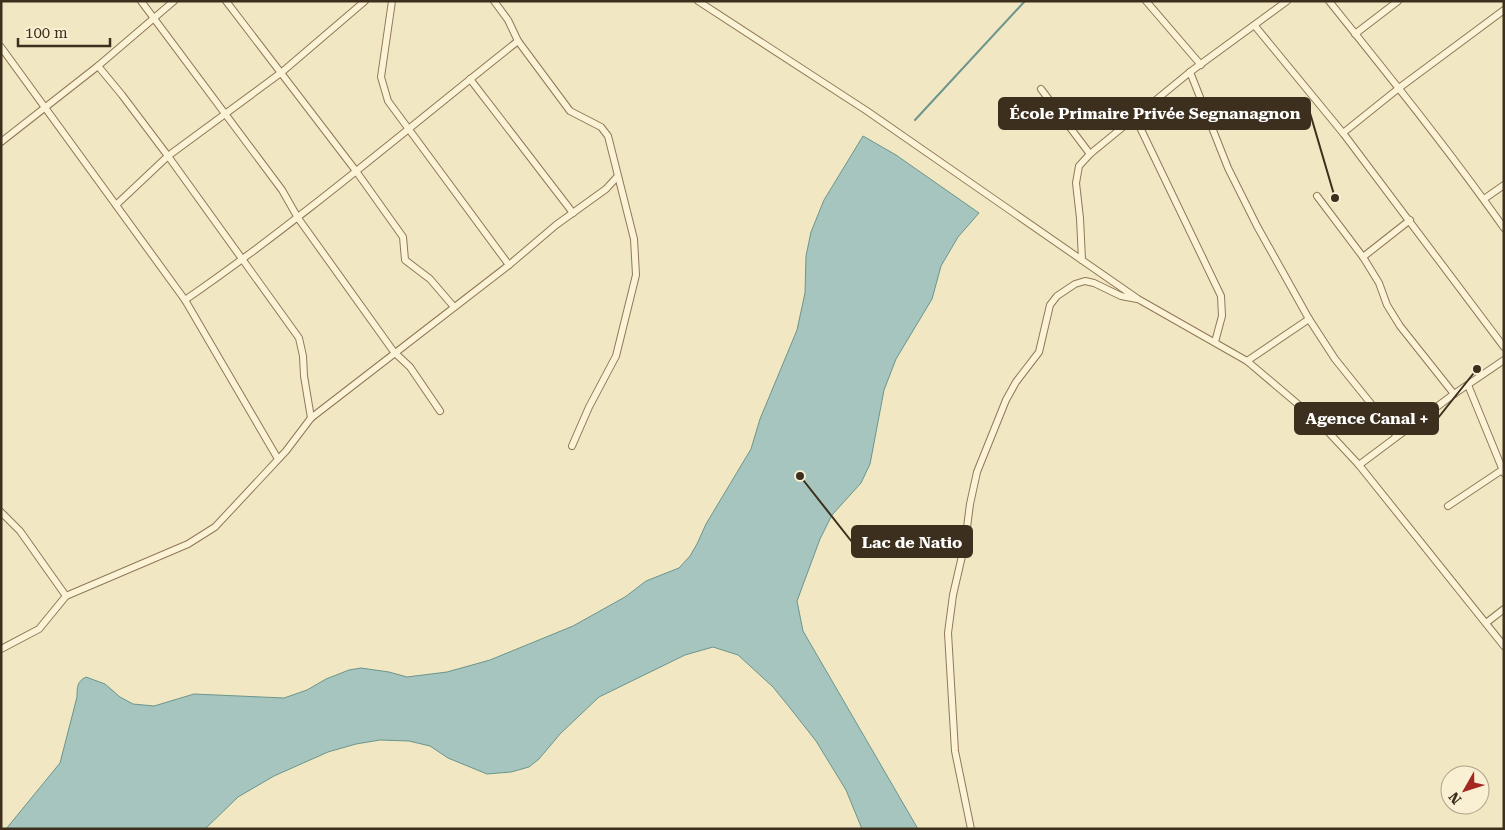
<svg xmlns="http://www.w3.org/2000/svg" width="1505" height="830" viewBox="0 0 1505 830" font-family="'Roboto Serif',serif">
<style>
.water{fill:#a5c5be;stroke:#6b958d}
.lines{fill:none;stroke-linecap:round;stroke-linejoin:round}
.stream{stroke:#6b958d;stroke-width:2}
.street-casing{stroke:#8f7857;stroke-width:8}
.street{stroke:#fcf3d7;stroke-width:6}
.leader{fill:none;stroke:#3d2f1d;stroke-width:2}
.callout-dot{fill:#3d2f1d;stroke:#f9f0d3;stroke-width:2}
.callout{fill:#3d2f1d;stroke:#3d2f1d;stroke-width:2}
.callout-label{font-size:16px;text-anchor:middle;font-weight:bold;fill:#fff}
</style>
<rect width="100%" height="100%" fill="#f2e7c3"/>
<!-- water -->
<path class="water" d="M863,136l33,19 83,58 -21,24 -17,29 -9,33 -36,60 -12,31 -14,74 -9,19 -29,32 -12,24 -23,62 6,30 115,198h-56l-16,-39 -30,-49 -26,-33 -17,-21 -35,-32 -25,-8 -28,8 -86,42 -39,37 -21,25 -10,8 -18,5 -24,2 -39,-16 -18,-12 -21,-5 -29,-1 -24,4 -28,8 -54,24 -36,21 -33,32h-199l54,-66 17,-66c0,-9 0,-16 9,-20l19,7 15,13 13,7 21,2 40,-12 90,4 23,-8 19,-11 23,-9 12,-2 28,4 18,5 40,-5 43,-12 83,-34 52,-29 21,-16 33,-13 11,-12 7,-12 9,-20 45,-75 9,-30 37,-89 8,-37 1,-37 5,-24 13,-32z"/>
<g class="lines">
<!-- stream -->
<polyline class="stream" points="915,120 1025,1"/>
<!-- street casing -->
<g class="street-casing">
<g id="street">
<polyline points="141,1 282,190 298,218 394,352 410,367 440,411"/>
<polyline points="226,1 356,171 403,237 405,260 430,279 454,307"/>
<polyline points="392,1 381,77 388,101 509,265"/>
<polyline points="494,1 508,20 518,41 570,111 601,127 608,136 634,239 636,275 616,356 589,407 572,446"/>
<polyline points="698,1 867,111 1138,299 1247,361 1319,422 1359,465 1504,646"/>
<polyline points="1146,1 1201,65"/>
<path d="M1329,1c60,75 120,149 175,227"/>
<polyline points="1255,26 1343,133 1504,347"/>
<polyline points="1355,34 1398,1"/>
<polyline points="1,47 185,300 278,459"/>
<polyline points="98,66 122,95 168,156 299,338 303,356 304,376 311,418"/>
<polyline points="1190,72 1228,168 1257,226 1309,319 1335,359 1397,436"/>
<polyline points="470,79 573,213"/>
<polyline points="1041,89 1090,154"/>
<polyline points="1135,117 1221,296 1222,316 1215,342"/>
<polyline points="1343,133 1399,88 1504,10"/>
<polyline points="1,142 98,66 174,1"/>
<polyline points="1317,196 1363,257 1379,283 1387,305 1400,326 1454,394"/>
<polyline points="1484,199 1504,185"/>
<polyline points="116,205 168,156 282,72 365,1"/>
<polyline points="1363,257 1410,220"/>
<polyline points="1082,260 1080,218 1076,183 1079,166 1090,154 1190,72 1287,1"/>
<path d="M185,300c116,-80 223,-172 333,-259"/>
<polyline points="1247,361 1309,319"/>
<polyline points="1468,385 1504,473"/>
<polyline points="1359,465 1454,394 1504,360"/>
<polyline points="1448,506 1502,470"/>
<polyline points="1,512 20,531 66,596"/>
<polyline points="1486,623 1504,609"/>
<polyline points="1,649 39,629 66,596 188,544 215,527 286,451 311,418 509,265 556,225 606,189 617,177"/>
<polyline points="971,829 955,751 948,633 953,595 965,543 970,504 977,472 1006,400 1016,382 1039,352 1050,305 1057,296 1075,284 1085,281 1094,283 1121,296 1137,299"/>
</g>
</g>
<!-- street -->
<use href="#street" class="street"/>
</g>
<!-- callouts -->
<path class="leader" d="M1335 198L1310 113M1477 369L1438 418M800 476L852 542"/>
<g class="callout-dot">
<circle cx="1335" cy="198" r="5"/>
<circle cx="1477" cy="369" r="5"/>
<circle cx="800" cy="476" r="5"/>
</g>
<g class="callout">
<rect x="999" y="98" width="311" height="31" rx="5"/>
<rect x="1295" y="403" width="143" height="31" rx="5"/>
<rect x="852" y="526" width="120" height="31" rx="5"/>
</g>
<g class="callout-label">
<text x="1155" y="119">École Primaire Privée Segnanagnon</text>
<text x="1367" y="424">Agence Canal +</text>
<text x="912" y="548">Lac de Natio</text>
</g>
<!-- border -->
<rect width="1505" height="830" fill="none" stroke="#3d2f1d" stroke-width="5"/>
<!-- north arrow -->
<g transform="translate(1465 790) rotate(231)"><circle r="24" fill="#f9f0d3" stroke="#aea38a"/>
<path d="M0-4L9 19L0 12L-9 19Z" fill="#a42821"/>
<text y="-8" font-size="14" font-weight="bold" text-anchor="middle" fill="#3d2f1d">N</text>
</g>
<!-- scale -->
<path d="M18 38v8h92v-8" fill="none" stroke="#3d2f1d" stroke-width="2.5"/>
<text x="25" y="38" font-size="15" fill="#3d2f1d" stroke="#f9f0d3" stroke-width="4" paint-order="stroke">100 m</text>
</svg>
